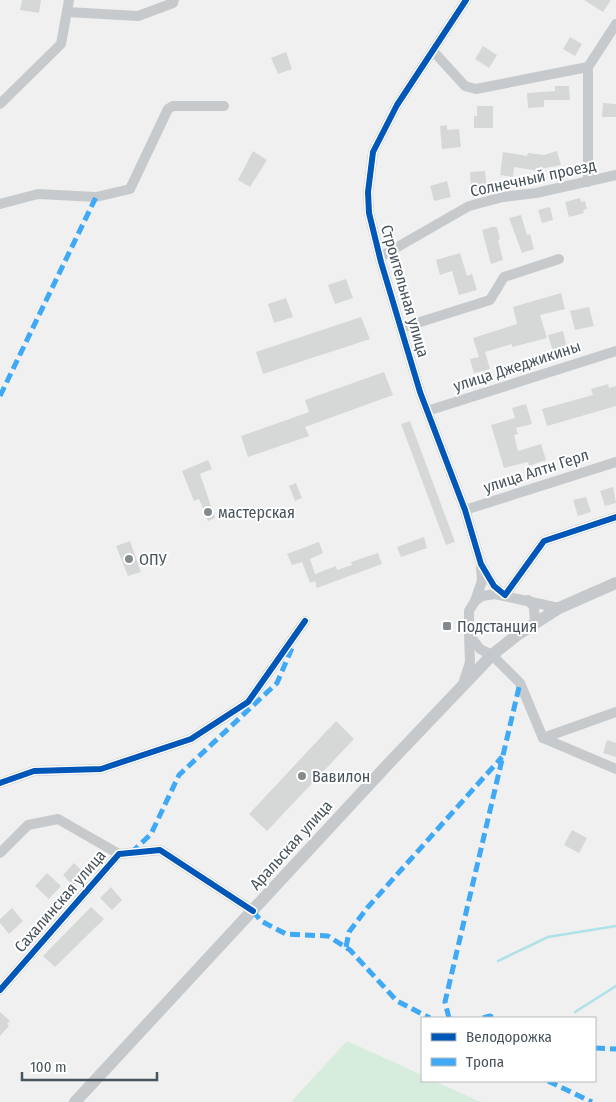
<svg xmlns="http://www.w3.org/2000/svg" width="616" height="1102" viewBox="0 0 616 1102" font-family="'Fira Sans Condensed',sans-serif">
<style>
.green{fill:#d6eddd}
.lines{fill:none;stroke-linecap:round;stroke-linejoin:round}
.stream{stroke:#aee2e8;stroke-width:2.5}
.building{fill:#d6d8d8}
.minor{stroke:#c7cacc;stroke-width:10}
.major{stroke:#c6c9cb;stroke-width:12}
.quiet{stroke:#3fa9f5;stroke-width:5;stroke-dasharray:10 5;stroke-linecap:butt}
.cycleway-casing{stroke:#fff;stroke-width:9}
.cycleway{stroke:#0057b8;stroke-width:6}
.poi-dot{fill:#838b8f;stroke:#fff;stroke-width:2}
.labels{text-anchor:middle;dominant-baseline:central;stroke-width:4;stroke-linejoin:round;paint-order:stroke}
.street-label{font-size:16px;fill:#48545b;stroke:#fff}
.poi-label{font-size:16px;fill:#48545b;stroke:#fff;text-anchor:start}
</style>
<rect width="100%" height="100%" fill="#f0f0f0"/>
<!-- green -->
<polygon class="green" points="347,1041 422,1075 422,1081 434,1081 481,1102 291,1102"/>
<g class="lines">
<!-- stream -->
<g class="stream">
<polyline points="498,961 548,937 616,926"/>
<polyline points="575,1012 616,986"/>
</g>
</g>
<!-- building -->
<g class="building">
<polygon points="22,0 41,0 39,13 20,10"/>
<polygon points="584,0 611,0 603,12"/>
<polygon points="570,37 582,44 575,56 563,49"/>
<polygon points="483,46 497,55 489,68 475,59"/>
<polygon points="286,52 292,69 278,74 271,58"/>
<polygon points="555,86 569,86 570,100 544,100 544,107 528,108 527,93 555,91"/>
<polygon points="603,103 616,104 616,117 602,117"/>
<polygon points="477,106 493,106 493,128 474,128 474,116 477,116"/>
<polygon points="447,125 447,130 459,129 461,147 442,149 440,126"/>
<polygon points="253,151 267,160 250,187 238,180"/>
<polygon points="557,151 561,165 540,169 539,171 514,167 513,177 500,175 503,152 527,156 528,153 544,155"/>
<polygon points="485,171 487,189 471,190 470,172"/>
<polygon points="447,181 451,197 434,201 430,186"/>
<polygon points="580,198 581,202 585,201 587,209 583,210 584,213 569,217 565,202"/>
<polygon points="550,207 553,220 542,223 538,210"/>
<polygon points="521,215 527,235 530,234 534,249 522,253 509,218"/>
<polygon points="492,227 497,227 500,239 498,240 503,260 491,264 482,230"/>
<polygon points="460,253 467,276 472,274 477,290 459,295 452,271 440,275 436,260"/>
<polygon points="346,279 353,298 335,304 328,285"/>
<polygon points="561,293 565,309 540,315 547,338 512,347 512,344 485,352 490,369 474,373 470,359 479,357 473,338 517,324 513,307"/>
<polygon points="286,298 293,317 274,323 268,304"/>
<polygon points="589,307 594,326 575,330 570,311"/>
<polygon points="361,317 370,339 263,374 256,352"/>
<polygon points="563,331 567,348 553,352 548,335"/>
<polygon points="384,372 393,395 305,427 309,436 248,457 241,436 309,412 305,400"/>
<polygon points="608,384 609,388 616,386 616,406 547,426 542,409 593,395 591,389"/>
<polygon points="526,404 532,424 516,428 518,434 514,435 518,451 541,444 546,460 529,466 528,462 504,468 491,425 515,418 512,408"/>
<polygon points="410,421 455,542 446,545 401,424"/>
<polygon points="208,460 212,469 200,474 215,518 208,521 199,499 194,501 182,471"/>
<polygon points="296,483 302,498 295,501 289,486"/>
<polygon points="613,487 616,503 605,506 600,491"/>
<polygon points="586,497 591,512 578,516 573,500"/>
<polygon points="424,537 427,548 401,557 397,547"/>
<polygon points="130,541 141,572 128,576 116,546"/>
<polygon points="319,542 323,553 310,559 315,574 336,566 337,570 352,565 351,562 378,553 382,564 317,588 315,581 310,583 302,562 292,565 287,554"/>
<polygon points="336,721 354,739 267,831 249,814"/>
<polygon points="607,740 616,743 616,757 603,753"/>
<polygon points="572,830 587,838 579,853 564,845"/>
<polygon points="74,863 85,874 73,886 63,875"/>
<polygon points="47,873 61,886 49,899 35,886"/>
<polygon points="111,887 122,900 112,910 100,898"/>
<polygon points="91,907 104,919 55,967 43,956"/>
<polygon points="12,908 23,921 9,934 0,923 0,919"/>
<polygon points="0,1012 10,1021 7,1024 9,1026 0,1036"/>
</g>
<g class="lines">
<!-- minor -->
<g class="minor">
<polyline points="466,0 397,105 373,152 368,192 369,213 381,262 420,392 465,510 481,564 494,586 505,595 544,541 616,517"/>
<polyline points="67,12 138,16 173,3 174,0"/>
<polyline points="433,51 465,86 476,89 588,67"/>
<polyline points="0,104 61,44 69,0"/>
<polyline points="588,182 588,67 616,24"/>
<polyline points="0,204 38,194 96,197 130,189 168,109 173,106 224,106"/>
<polyline points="380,257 469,206 503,197 536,193 616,175"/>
<polyline points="401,328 490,300 504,277 559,259"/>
<polyline points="427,411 616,351"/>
<polyline points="465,510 616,462"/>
<polyline points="528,600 534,607 535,623"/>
<polyline points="475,601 482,581 481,568"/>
<polyline points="559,608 495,594 482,596 475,601 469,611 469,629 473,640 480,649 492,655 520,683 543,738 616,769"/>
<polyline points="463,684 470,662 469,635"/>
<polyline points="543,738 616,712"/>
<polyline points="0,783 34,771 101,769 191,739 248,702 305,621"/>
<polyline points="0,853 28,825 58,819 119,854"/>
<polyline points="0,990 119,854 160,850 253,911"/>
</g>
<!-- major -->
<polyline class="major" points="75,1102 391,761 492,655 517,635 559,608 616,583"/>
<!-- quiet -->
<g class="quiet">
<polyline points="0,396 96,197"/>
<polyline points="131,853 151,834 179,775 277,683 292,648"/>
<polyline points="253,911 261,921 286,934 328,936 350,950 397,1001 430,1018"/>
<polyline points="346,947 349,932 368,907 502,757"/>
<polyline points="449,1018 445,1002 520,683"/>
<polyline points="483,1018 490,1016 494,1018"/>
<polyline points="595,1048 616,1049"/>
<polyline points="548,1081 592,1102"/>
</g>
<!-- cycleway casing -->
<g class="cycleway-casing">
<g id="cycleway">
<polyline points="466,0 397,105 373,152 368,192 369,213 381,262 420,392 465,510 481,564 494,586 505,595 544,541 616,517"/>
<polyline points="0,783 34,771 101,769 191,739 248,702 305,621"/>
<polyline points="0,990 119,854 160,850 253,911"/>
</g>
</g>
<!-- cycleway -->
<use href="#cycleway" class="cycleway"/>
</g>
<!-- markers -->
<g class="poi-dot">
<circle cx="208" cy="512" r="5"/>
<circle cx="129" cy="559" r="5"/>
<rect x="442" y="621" width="10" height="10" rx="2.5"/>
<circle cx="302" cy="776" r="5"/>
</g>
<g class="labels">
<!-- street labels -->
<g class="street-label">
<text transform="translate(533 178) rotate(-12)">Солнечный проезд</text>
<text transform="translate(405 291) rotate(74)">Строительная улица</text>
<text transform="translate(517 366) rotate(-18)">улица Джеджикины</text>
<text transform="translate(536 471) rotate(-18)">улица Алтн Герл</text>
<text transform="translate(291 845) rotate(-48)">Аральская улица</text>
<text transform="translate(60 901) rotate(-49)">Сахалинская улица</text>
</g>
<!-- poi labels -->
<g class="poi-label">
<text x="218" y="512">мастерская</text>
<text x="139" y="559">ОПУ</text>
<text x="457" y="626">Подстанция</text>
<text x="312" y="776">Вавилон</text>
</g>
</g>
<!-- legend -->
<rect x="421" y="1017" width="175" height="65" fill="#ffffff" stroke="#b6bbbd"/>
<rect x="431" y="1033" width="25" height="8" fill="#0057b8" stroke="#b6bbbd"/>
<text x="466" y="1042" font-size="15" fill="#48545b">Велодорожка</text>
<rect x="431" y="1058" width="25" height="8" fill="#3fa9f5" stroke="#b6bbbd"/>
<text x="466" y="1067" font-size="15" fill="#48545b">Тропа</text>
<!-- scale -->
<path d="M22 1072v8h135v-8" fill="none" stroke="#48545b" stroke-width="2.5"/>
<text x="30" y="1072" font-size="15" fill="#48545b" stroke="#ffffff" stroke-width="4" paint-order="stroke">100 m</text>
</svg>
